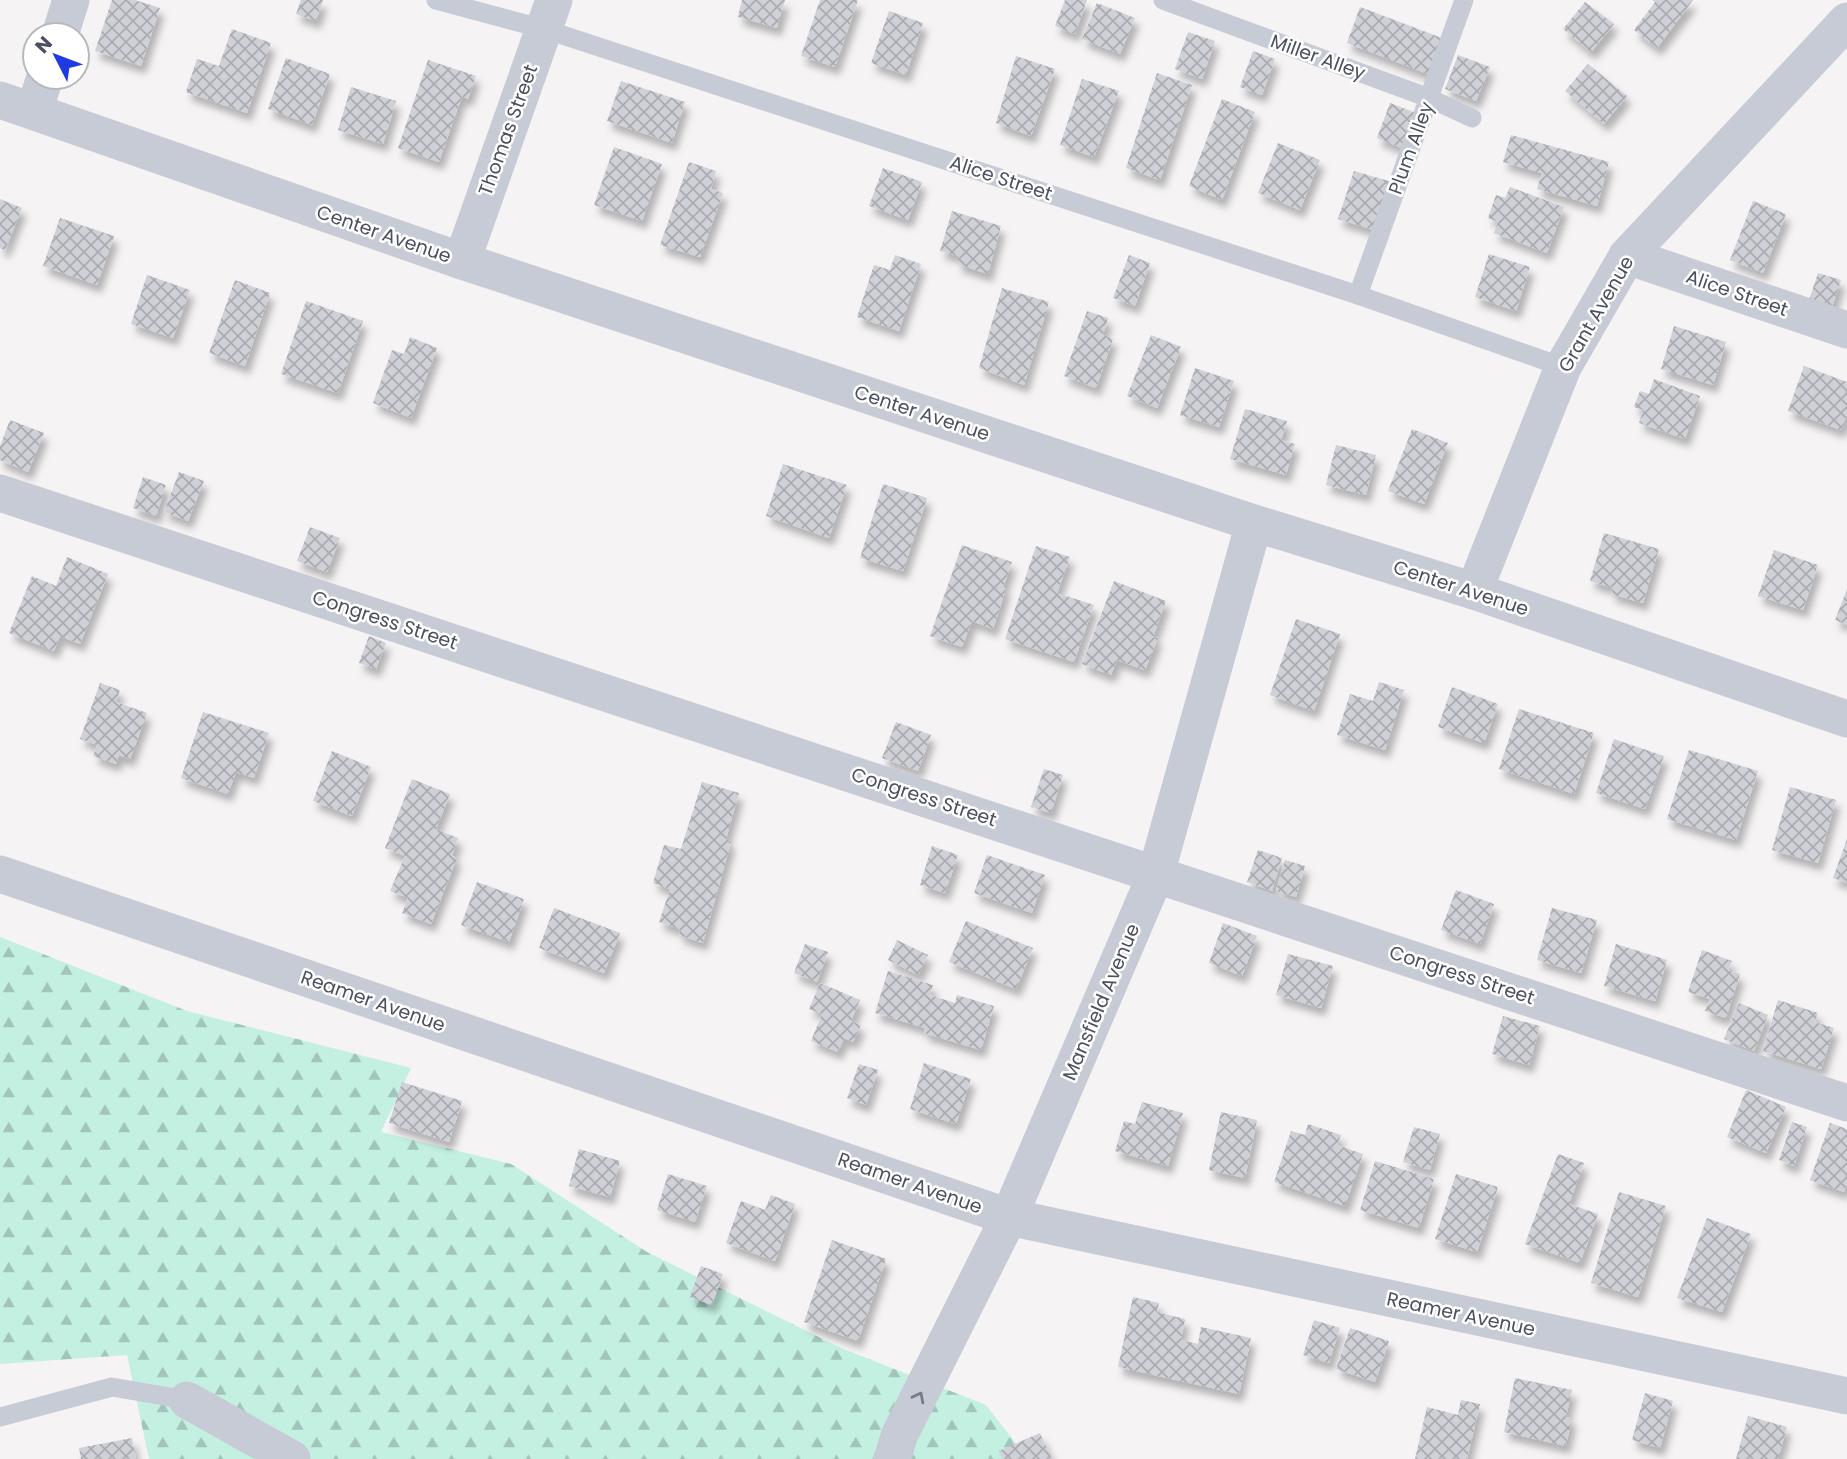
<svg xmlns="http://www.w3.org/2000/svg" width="1847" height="1459" viewBox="0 0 1847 1459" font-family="Poppins,sans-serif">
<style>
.forest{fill:url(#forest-firs)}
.building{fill:url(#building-cross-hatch);filter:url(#shadow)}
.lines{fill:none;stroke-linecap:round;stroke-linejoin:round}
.lane{stroke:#c7cbd6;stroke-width:19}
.street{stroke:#c7cbd6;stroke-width:37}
.oneway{stroke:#767a89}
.labels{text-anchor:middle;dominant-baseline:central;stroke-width:5;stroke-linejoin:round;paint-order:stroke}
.street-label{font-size:19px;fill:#4b4f60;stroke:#fff}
</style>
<defs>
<pattern id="forest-firs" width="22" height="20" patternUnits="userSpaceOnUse" patternTransform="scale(1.75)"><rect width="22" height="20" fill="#c4f0e2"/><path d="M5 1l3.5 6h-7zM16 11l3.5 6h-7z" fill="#a1c5bb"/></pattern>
<pattern id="building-cross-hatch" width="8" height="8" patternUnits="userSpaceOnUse" patternTransform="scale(1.75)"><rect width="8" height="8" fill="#d0d1d7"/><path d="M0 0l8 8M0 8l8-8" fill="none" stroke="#abacb2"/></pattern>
<filter id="shadow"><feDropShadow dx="4.5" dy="8" stdDeviation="3.5" flood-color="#0004"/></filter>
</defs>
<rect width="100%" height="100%" fill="#f5f3f3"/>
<!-- forest -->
<polygon class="forest" points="0,937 187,1011 411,1068 381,1132 511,1164 647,1252 841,1348 986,1405 1028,1459 149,1459 127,1355 0,1364"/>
<!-- building -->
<g class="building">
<polygon points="112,0 135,0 160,8 141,66 95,51"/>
<polygon points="301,0 323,0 316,21 296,14"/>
<polygon points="742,0 785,0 777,28 738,17"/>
<polygon points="820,0 858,0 835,67 801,56"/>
<polygon points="1065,0 1087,0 1075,34 1055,26"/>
<polygon points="1653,0 1693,0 1657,48 1634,30 1655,2"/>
<polygon points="1585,2 1614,24 1591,52 1563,29"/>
<polygon points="1097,3 1135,18 1120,54 1082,39"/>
<polygon points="1360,7 1442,38 1428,74 1347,43"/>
<polygon points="889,11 923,23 906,75 871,63"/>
<polygon points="232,29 271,43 247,113 186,92 197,59 219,66"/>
<polygon points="1188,32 1215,41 1202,79 1175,69"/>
<polygon points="1253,51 1275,59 1262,95 1240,87"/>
<polygon points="1458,55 1490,67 1476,101 1445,89"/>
<polygon points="1016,56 1055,69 1031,136 996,123"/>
<polygon points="286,58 330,74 312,125 268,109"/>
<polygon points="428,60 476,76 468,99 462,96 439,162 398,148"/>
<polygon points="1588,64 1627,96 1604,124 1565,91"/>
<polygon points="1157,73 1192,85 1160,180 1126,168"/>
<polygon points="1082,79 1119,91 1094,157 1060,145"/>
<polygon points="621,81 685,102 672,143 607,121"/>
<polygon points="351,87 396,101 383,144 338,130"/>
<polygon points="1222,99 1255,112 1222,200 1189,186"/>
<polygon points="1390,103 1416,113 1402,148 1377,138"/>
<polygon points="1511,135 1609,162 1597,206 1537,189 1542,173 1503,162"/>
<polygon points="1278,143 1320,160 1300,210 1258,193"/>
<polygon points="614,147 662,164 642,221 594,205"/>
<polygon points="689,162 716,171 711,189 723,193 700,257 660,245"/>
<polygon points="883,168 922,182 908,220 869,206"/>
<polygon points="1354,171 1392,182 1377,231 1338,219"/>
<polygon points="1510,187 1564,207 1547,253 1494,233 1498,222 1488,218 1496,195 1505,198"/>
<polygon points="0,199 22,208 5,250 0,248"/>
<polygon points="1753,201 1786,214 1763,273 1730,260"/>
<polygon points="952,211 1001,226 988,274 957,264 959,256 940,251"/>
<polygon points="60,218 114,236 97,285 43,266"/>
<polygon points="1489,254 1530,267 1516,311 1475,297"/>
<polygon points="895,255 921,264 899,331 857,317 874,265 890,270"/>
<polygon points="1129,255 1150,263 1135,306 1113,298"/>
<polygon points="1818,273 1841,280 1831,310 1808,303"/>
<polygon points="147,275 190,290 173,338 131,324"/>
<polygon points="235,280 270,293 245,366 209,353"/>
<polygon points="1002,288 1049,302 1024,385 979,368"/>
<polygon points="306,301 363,321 338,393 281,374"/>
<polygon points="1087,311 1108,318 1103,335 1113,339 1096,388 1064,376"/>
<polygon points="1674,326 1726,342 1713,385 1661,369"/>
<polygon points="1151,335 1181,347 1157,408 1127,396"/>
<polygon points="410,337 437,348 411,418 373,403 392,350 404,354"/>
<polygon points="1804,366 1847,382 1847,414 1841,430 1788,411"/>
<polygon points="1195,368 1234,381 1219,427 1180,415"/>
<polygon points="1654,379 1700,396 1685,439 1639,423 1643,410 1634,407 1640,391 1649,394"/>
<polygon points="1245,409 1287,421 1281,440 1295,444 1286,475 1230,459"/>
<polygon points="10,420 44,433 28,472 0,460 0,446"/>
<polygon points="1412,429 1448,443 1424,504 1388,491"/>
<polygon points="1336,445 1376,455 1366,495 1326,485"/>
<polygon points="783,464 847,485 829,538 766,516"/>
<polygon points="179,472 204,481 188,521 164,512"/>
<polygon points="143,477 166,485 156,516 133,508"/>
<polygon points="883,484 927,498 903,571 860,558"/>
<polygon points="310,527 340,538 327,572 297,561"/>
<polygon points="1604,533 1659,549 1643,603 1611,594 1613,588 1590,581"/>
<polygon points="962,545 1012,562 1003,588 1006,589 993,629 972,621 962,647 930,636"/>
<polygon points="1036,546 1070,557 1057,593 1094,605 1074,662 1005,639"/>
<polygon points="1774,550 1818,565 1803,610 1758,596"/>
<polygon points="67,557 108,574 80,644 60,636 54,651 9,633 32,576 56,586"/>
<polygon points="1114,581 1166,601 1153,637 1158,638 1145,670 1117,660 1111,675 1082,664"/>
<polygon points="1847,589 1847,625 1835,620"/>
<polygon points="1296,619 1340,634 1314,711 1270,695"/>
<polygon points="369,636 386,643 376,669 359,663"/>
<polygon points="1379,682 1404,690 1385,750 1337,735 1350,694 1373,701"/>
<polygon points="100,683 120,690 116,702 147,713 130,759 119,755 116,764 93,756 97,745 80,739"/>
<polygon points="1452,687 1498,704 1484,743 1438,727"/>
<polygon points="1519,709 1594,733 1574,794 1499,769"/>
<polygon points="203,712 269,733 254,778 236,772 228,794 181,778"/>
<polygon points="896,722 931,735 918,771 882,758"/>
<polygon points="1614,739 1664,756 1645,809 1596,793"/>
<polygon points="1689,750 1758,771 1736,840 1667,819"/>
<polygon points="332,751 371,767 352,816 313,801"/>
<polygon points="1044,769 1063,775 1051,813 1031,807"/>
<polygon points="412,779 450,794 436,829 458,838 452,856 457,858 431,924 402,913 408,898 390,891 405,856 385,848"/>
<polygon points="702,782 739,793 726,839 731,842 703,943 679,935 680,929 659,922 670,889 653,883 664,845 681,849"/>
<polygon points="1790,787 1836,800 1818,863 1772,850"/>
<polygon points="1847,839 1847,883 1833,878"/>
<polygon points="932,846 958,855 945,893 920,885"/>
<polygon points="1258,850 1282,858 1272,891 1247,882"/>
<polygon points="987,855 1045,875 1032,913 974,893"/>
<polygon points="1285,860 1305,866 1296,897 1276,891"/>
<polygon points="477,882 524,899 509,942 461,925"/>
<polygon points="1456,890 1494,904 1480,944 1441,930"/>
<polygon points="554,908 620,933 604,973 539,948"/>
<polygon points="1552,908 1597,920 1581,973 1537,960"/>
<polygon points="966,921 1033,948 1016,989 949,962"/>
<polygon points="1223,923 1257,936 1242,976 1209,963"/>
<polygon points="897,940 928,955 918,975 888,960"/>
<polygon points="805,944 828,952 817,982 794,973"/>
<polygon points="1616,944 1667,960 1655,1001 1604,986"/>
<polygon points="1702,950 1732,961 1728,970 1740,974 1726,1018 1705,1011 1710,999 1688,992"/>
<polygon points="1288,954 1333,966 1321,1008 1276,995"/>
<polygon points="888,971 933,985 930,995 955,1003 957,995 994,1006 981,1050 924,1033 925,1028 875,1013"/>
<polygon points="820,983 860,1000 851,1021 861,1025 853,1042 844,1038 838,1052 811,1041 822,1014 809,1009"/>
<polygon points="1778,1000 1818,1013 1815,1022 1834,1028 1821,1069 1763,1051"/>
<polygon points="1739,1003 1768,1015 1754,1051 1724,1039"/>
<polygon points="1503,1016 1540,1026 1529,1065 1492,1054"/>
<polygon points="924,1063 971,1079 956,1124 910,1109"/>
<polygon points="859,1064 878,1070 866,1105 847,1098"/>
<polygon points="402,1082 462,1101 449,1142 389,1123"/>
<polygon points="1746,1090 1786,1107 1766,1153 1727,1137"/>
<polygon points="1142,1102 1183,1113 1168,1166 1115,1151 1124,1121 1135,1124"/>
<polygon points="1221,1112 1257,1120 1245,1178 1209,1170"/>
<polygon points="1792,1122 1807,1127 1794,1166 1779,1160"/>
<polygon points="1830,1123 1847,1129 1847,1183 1844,1192 1810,1180"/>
<polygon points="1308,1124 1341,1135 1337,1145 1363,1154 1345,1206 1274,1182 1291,1131 1305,1135"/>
<polygon points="1414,1127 1440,1134 1430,1170 1403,1162"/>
<polygon points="579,1149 620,1161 610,1197 569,1186"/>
<polygon points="1558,1154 1584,1163 1569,1204 1598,1214 1580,1263 1525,1244"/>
<polygon points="1375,1161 1434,1179 1419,1228 1360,1210"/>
<polygon points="668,1174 707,1186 695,1222 657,1210"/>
<polygon points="1456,1174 1498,1187 1477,1252 1435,1239"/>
<polygon points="1619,1192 1666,1206 1638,1297 1591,1283"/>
<polygon points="771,1195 795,1204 775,1261 726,1243 741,1201 765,1210"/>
<polygon points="1707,1218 1751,1234 1722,1312 1677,1298"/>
<polygon points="832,1240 886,1259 858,1341 804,1322"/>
<polygon points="701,1266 723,1274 712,1305 690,1297"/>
<polygon points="1133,1297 1159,1303 1157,1312 1185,1319 1181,1340 1198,1344 1201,1327 1251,1338 1239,1394 1118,1367"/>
<polygon points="1314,1320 1340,1328 1329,1363 1303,1355"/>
<polygon points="1350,1328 1389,1341 1375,1382 1336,1369"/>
<polygon points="1515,1378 1572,1390 1566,1417 1572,1418 1566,1446 1504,1432"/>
<polygon points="1645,1393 1673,1401 1660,1448 1632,1440"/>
<polygon points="1461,1400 1480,1404 1467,1459 1415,1459 1427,1407 1458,1415"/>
<polygon points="1748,1416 1787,1427 1778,1459 1736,1459"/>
<polygon points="1040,1433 1052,1459 1003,1459 999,1451"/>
<polygon points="132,1438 136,1459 81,1459 79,1448"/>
</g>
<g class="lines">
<!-- lane -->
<g class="lane">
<polyline points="436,0 544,29 1358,295 1563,367"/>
<polyline points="1163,0 1429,98 1472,118"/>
<polyline points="1358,295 1464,0"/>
<polyline points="0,1417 112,1387 187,1400"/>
</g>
<!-- street -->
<g class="street">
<polyline points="60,35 71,0"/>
<polyline points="0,100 462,261 1254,523 1474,591 1847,719"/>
<polyline points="34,111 45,77"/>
<polyline points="1627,256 1847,330"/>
<polyline points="462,261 554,0"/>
<polyline points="0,493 1847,1103"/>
<polyline points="1474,591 1563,367 1627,256 1847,21"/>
<polyline points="0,874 1009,1217 1847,1396"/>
<polyline points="187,1400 292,1459"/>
<polyline points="892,1459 900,1434 1009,1217 1156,874 1254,523"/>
</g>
</g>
<!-- one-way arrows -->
<defs><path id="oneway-chevron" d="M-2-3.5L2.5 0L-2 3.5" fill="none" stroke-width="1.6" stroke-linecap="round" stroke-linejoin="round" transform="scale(1.75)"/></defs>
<use class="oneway" href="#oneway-chevron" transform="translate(919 1397) rotate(-63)"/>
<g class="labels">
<!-- street labels -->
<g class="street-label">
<text transform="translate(1318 57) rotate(20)">Miller Alley</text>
<text transform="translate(508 130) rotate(-70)">Thomas Street</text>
<text transform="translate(1411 148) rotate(-70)">Plum Alley</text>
<text transform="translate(1001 178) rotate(18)">Alice Street</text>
<text transform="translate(384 234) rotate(19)">Center Avenue</text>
<text transform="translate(1737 293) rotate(19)">Alice Street</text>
<text transform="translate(1596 314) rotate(-60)">Grant Avenue</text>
<text transform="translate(922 413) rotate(18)">Center Avenue</text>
<text transform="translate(1461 588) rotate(18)">Center Avenue</text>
<text transform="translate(385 620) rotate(18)">Congress Street</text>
<text transform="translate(924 797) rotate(18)">Congress Street</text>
<text transform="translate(1462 975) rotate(18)">Congress Street</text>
<text transform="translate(373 1001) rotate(19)">Reamer Avenue</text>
<text transform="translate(1101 1002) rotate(-67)">Mansfield Avenue</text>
<text transform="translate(910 1183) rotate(19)">Reamer Avenue</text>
<text transform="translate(1461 1314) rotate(12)">Reamer Avenue</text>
</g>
</g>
<!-- north arrow -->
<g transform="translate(56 56) rotate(312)"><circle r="33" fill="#ffffff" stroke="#b7b9bf" stroke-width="2"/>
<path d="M0-5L12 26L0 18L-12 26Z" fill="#203ae2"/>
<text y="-10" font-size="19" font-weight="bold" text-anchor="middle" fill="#4b4f60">N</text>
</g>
</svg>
